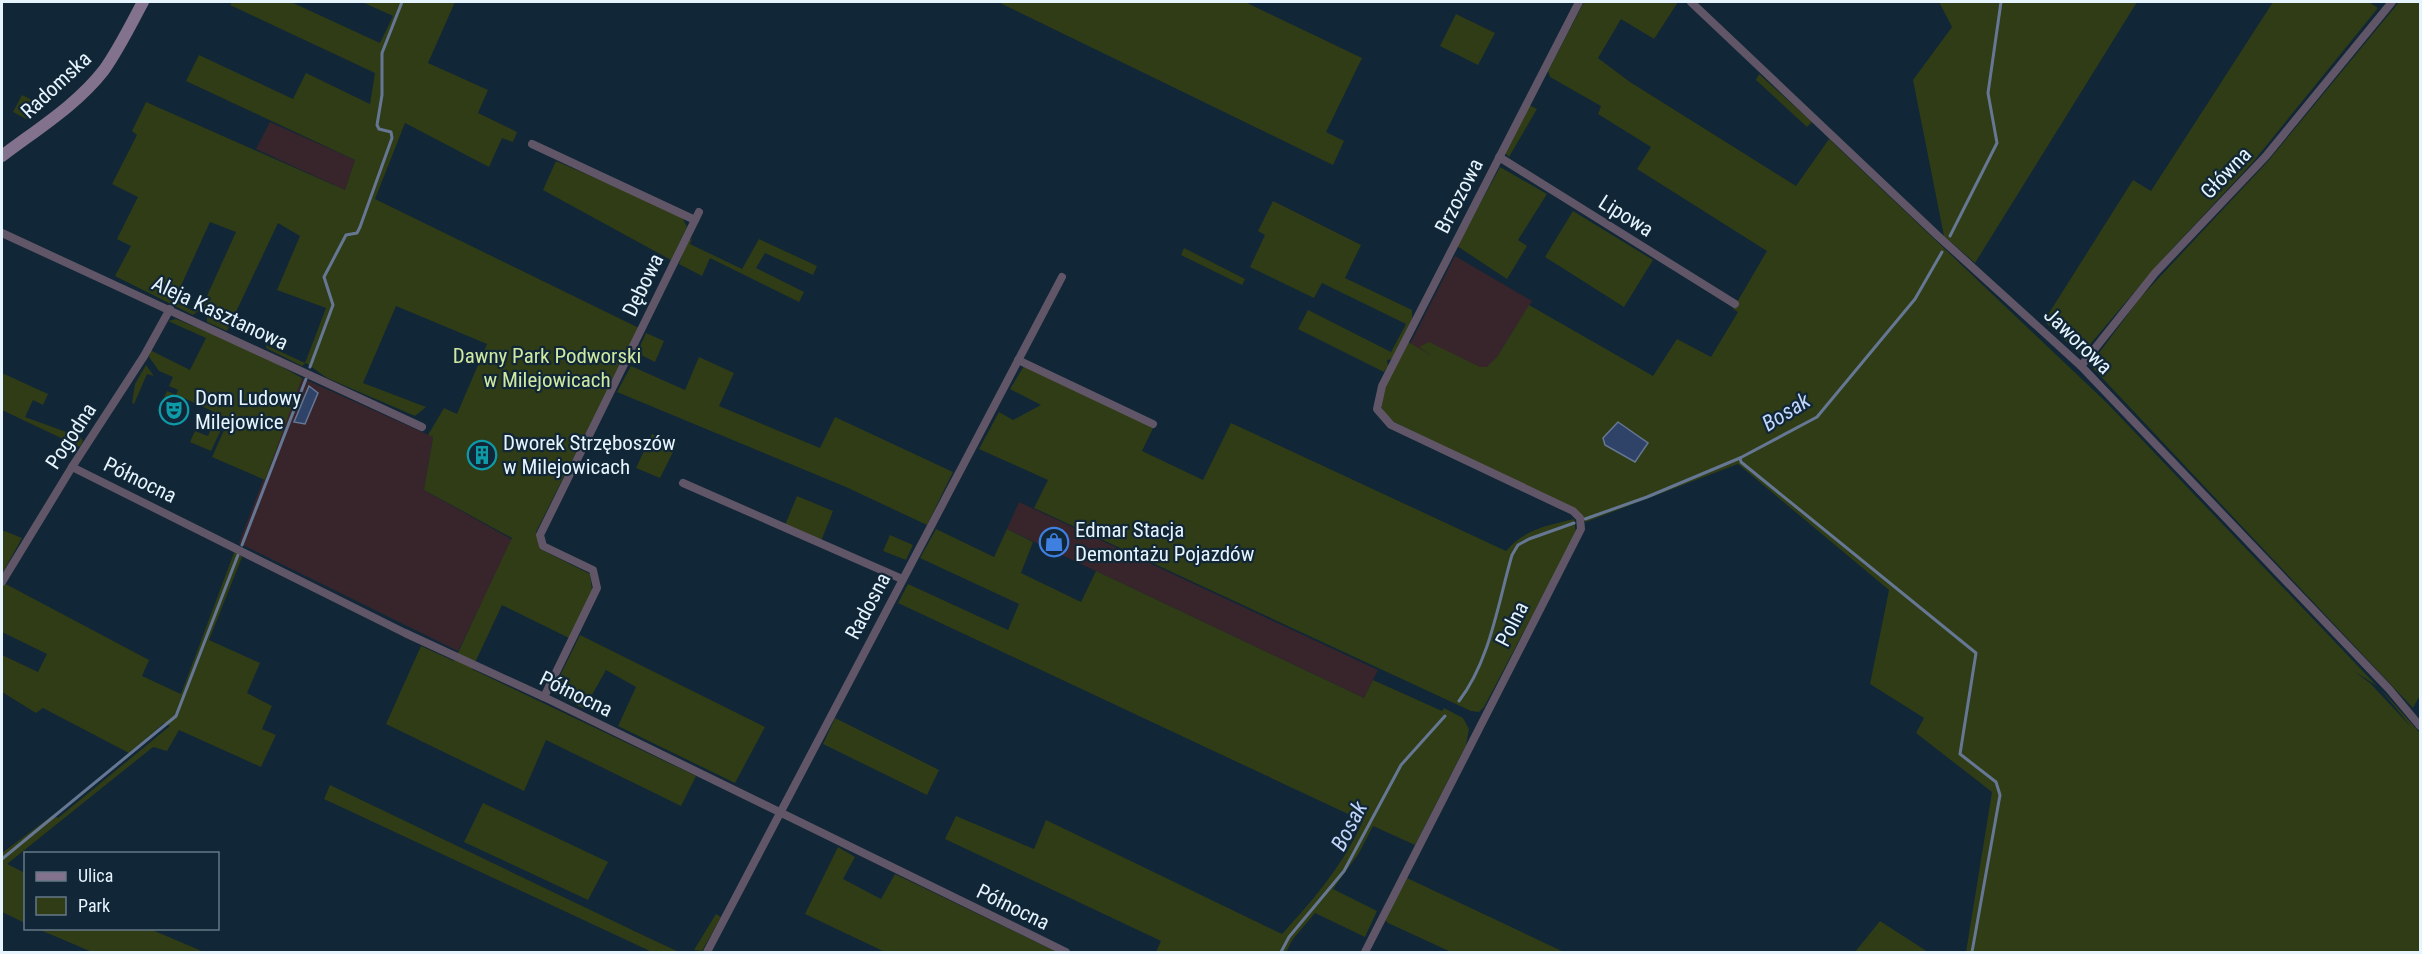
<svg xmlns="http://www.w3.org/2000/svg" width="2422" height="954" viewBox="0 0 2422 954" font-family="'Roboto Condensed',sans-serif">
<style>
.industrial{fill:#38252c}
.green{fill:#2f3c16;fill-rule:evenodd}
.water{fill:#2f4267;stroke:#667794;stroke-width:1.5}
.lines{fill:none;stroke-linecap:round;stroke-linejoin:round}
.stream{stroke:#667794;stroke-width:3}
.street{stroke:#615667;stroke-width:8}
.secondary{stroke:#83728d;stroke-width:12}
.labels{text-anchor:middle;dominant-baseline:central;stroke-width:4.5;stroke-linejoin:round;paint-order:stroke}
.street-label{font-size:21px;fill:#e6f4fe;stroke:#112636}
.park-label{font-size:21px;fill:#cfe9a2;stroke:#112636}
.poi-label{font-size:21px;fill:#e6f4fe;stroke:#112636;text-anchor:start}
.water-label{font-size:22px;font-style:italic;fill:#c0d6fc;stroke:#112636}
</style>
<rect width="100%" height="100%" fill="#112636"/>
<!-- industrial -->
<g class="industrial">
<polygon points="270,122 355,160 345,190 256,149"/>
<polygon points="1455,256 1532,301 1481,383 1410,344"/>
<polygon points="302,378 433,437 424,490 513,540 458,651 239,543"/>
<polygon points="1019,502 1378,670 1364,698 1007,529"/>
</g>
<!-- green -->
<g class="green">
<path d="M232,2h59l89,41 13,-27 -31,-14h93l-27,61 60,27 -10,23 39,19 -4,10 -11,-4 -13,29 -84,-44 -30,76 264,129 -103,204 4,17 50,25 2,16 -23,48 -67,-33 -30,64 224,107 -15,30 -135,-66 -22,51 -138,-67 35,-78 33,15 58,-123 -88,-48 9,-53 -5,-2 16,-27 13,6 30,-70 -91,-38 -33,77 63,24 -11,9 -88,-38 -21,-15 -4,3 -36,-18v-3l39,18 21,-55 -49,-18 23,-54 -22,-13 -51,108 -20,-9v-11l-6,-2 -8,6 -78,-39 16,-30 -14,-7 21,-42 -26,-13 25,-49 -5,-4 14,-29 199,88 10,-30 -169,-79 13,-26 94,44 13,-26 64,31 5,-31 -145,-68zM210,222l26,10 -35,77 -8,2 -19,-10z"/>
<polygon points="998,2 1245,2 1362,58 1326,132 1344,141 1333,165"/>
<path d="M1584,2h94l-24,37 -33,-20 -23,39 32,24 166,104 33,-47 278,264 270,283 -23,-15 17,13 41,44 -34,-42 42,47v219h-454l26,-160 -76,-59 8,-15 -54,-34 19,-94 -151,-126 -152,58 -6,-8 -186,-92c-4,-4 -10,-8 -12,-14 -5,-16 18,-52 26,-66l24,14 -13,-9 10,-5 51,25h7l10,-10 32,-52 124,71 24,-37 34,18 27,-45 -5,-3 34,-58 -130,-82 14,-22 -53,-33 3,-8 -51,-29 -2,-6z"/>
<polygon points="1939,2 2137,2 1975,263 1944,236 1913,80 1952,27"/>
<polygon points="2273,2 2369,2 2378,8 2253,162 2159,263 2081,355 2044,321 2133,180 2151,191"/>
<polygon points="2399,2 2420,2 2420,695 2413,708 2090,365 2140,298 2269,160"/>
<polygon points="1456,14 1495,33 1478,65 1440,46"/>
<polygon points="1759,74 1812,122 1807,127 1756,80"/>
<polygon points="22,95 44,106 26,119 13,112"/>
<polygon points="1529,105 1537,109 1509,157 1505,153"/>
<polygon points="556,161 681,215 687,227 671,260 543,190"/>
<polygon points="1500,167 1547,194 1518,240 1527,246 1507,279 1457,246"/>
<polygon points="1273,201 1361,245 1345,278 1412,310 1412,320 1392,359 1387,360 1388,366 1384,372 1298,329 1308,310 1391,352 1406,324 1322,283 1314,298 1250,267 1265,235 1258,231"/>
<polygon points="1573,211 1653,260 1624,307 1545,257"/>
<polygon points="692,239 690,244 742,269 759,239 817,266 813,275 765,253 756,268 804,292 799,302 710,258 702,276 679,264 687,241"/>
<polygon points="1184,248 1245,279 1242,285 1181,255"/>
<polygon points="176,319 250,349 302,378 265,480 212,457 229,419 177,395 167,416 158,411 167,391 176,395 178,390 169,386 173,377 159,371 149,357 150,350 190,370 206,338 168,321"/>
<polygon points="646,333 664,341 655,362 637,353"/>
<polygon points="699,357 734,373 719,406 820,448 835,417 953,472 927,525 846,487 617,392 631,366 685,390"/>
<path d="M1027,361l129,61 -14,29 61,29 28,-57 275,128c19,-22 40,-25 68,-32l2,14 -92,174 -5,5 -8,-1 -437,-203 14,-28 -69,-31 20,-37 14,8 28,-15 -31,-16z"/>
<polygon points="146,365 154,376 147,374 134,404 132,403 135,384"/>
<polygon points="2,373 48,394 43,405 33,400 25,417 80,437 83,441 80,447 2,410"/>
<polygon points="216,417 225,421 211,451 190,442 195,431 208,436"/>
<polygon points="652,434 677,444 660,478 636,468"/>
<polygon points="797,496 833,511 821,541 785,525"/>
<path d="M936,529l58,28 13,-28 26,13 -12,31 60,29 15,-31 268,127 9,-18 69,31 2,-3 19,10 6,11 -3,16 -51,100 -42,-19 -14,27 -26,36 44,22 -12,26 -50,-24 -22,26 -7,13h-130l5,-11 -216,-102 11,-23 78,33 12,-29 236,114c33,-36 61,-69 81,-113l-465,-218 10,-19 100,46 11,-26 -99,-46z"/>
<polygon points="2,530 22,538 2,574"/>
<polygon points="890,535 913,545 906,560 883,551"/>
<polygon points="235,550 242,557 209,640 260,663 247,693 272,706 262,729 276,735 261,767 179,730 167,751 153,747 7,864 25,873 25,923 2,912 2,853 53,815 58,818 170,726 164,723 129,753 43,708 36,713 2,692 2,655 38,672 47,654 2,632 2,582 149,660 142,676 181,694"/>
<polygon points="580,635 765,727 735,783 618,726 636,687 606,670 584,709 552,692"/>
<polygon points="835,718 939,770 927,795 823,744"/>
<polygon points="330,785 651,939 679,952 652,952 324,799"/>
<polygon points="483,803 608,862 588,900 464,842"/>
<polygon points="838,847 855,857 843,879 881,899 895,874 1057,952 885,952 805,914"/>
<polygon points="1407,878 1564,952 1451,952 1388,923 1385,920"/>
<polygon points="716,914 721,917 702,951 694,950"/>
<polygon points="1880,921 1928,952 1855,952"/>
<polygon points="38,929 150,929 204,952 92,952"/>
</g>
<!-- water -->
<g class="water">
<polygon points="309,386 318,393 305,424 294,422"/>
<polygon points="1618,422 1648,443 1635,462 1605,445 1603,438"/>
</g>
<g class="lines">
<!-- stream -->
<g class="stream">
<polyline points="1950,236 1997,143 1988,93 2001,2"/>
<polyline points="310,367 333,305 324,277 346,235 357,233 360,227 392,138 391,132 379,129 377,125 382,95 382,53 402,2"/>
<polyline points="1740,458 1741,462 1976,653 1960,754 1996,782 2000,795 1972,952"/>
<polyline points="1585,519 1647,497 1740,458 1817,417 1915,299 1942,252"/>
<polyline points="242,545 306,379"/>
<path d="M1459,701c31,-40 39,-98 53,-146l6,-10 11,-6 45,-16"/>
<polyline points="2,859 176,716 238,555"/>
<polyline points="1281,952 1289,937 1344,871 1401,765 1445,716"/>
</g>
<!-- street -->
<g class="street">
<polyline points="1691,2 1938,236 2081,366 2389,689 2420,726"/>
<polyline points="532,144 695,220"/>
<polyline points="1499,157 1735,304"/>
<polyline points="2,233 422,427"/>
<polyline points="1018,360 1153,424"/>
<polyline points="2081,366 2155,273 2266,156 2392,2"/>
<polyline points="72,467 405,633 544,697 1066,952"/>
<polyline points="683,483 902,579"/>
<polyline points="2,582 72,467 144,356 170,309"/>
<polyline points="544,697 597,588 593,570 543,546 540,535 699,212"/>
<polyline points="707,952 1062,277"/>
<polyline points="1365,952 1581,529 1580,518 1573,511 1391,425 1377,409 1382,386 1579,2"/>
</g>
<!-- secondary -->
<path class="secondary" d="M2,156c34,-26 75,-51 102,-86 15,-21 27,-46 39,-68"/>
</g>
<!-- icons -->
<defs>
<g id="theatre-ring" transform="scale(1.5)"><circle r="9.5" fill="#112636" stroke="#0f9aa8" stroke-width="1.5"/><path d="M-5-5.5Q0-4 5-5.5V0Q5 5 0 6Q-5 5-5 0ZM-3.3-2.5H-1v1.5H-3.3ZM1-2.5H3.3v1.5H1ZM-2.8 1Q0 5.5 2.8 1Z" fill="#0f9aa8"/></g>
<g id="building-ring" transform="scale(1.5)"><circle r="9.5" fill="#112636" stroke="#0f9aa8" stroke-width="1.5"/><path d="M-4-6H4V6H1V3H-1V6H-4ZM-2.5-4.3h1.7v1.8h-1.7ZM.8-4.3h1.7v1.8H.8ZM-2.5-1h1.7V.8h-1.7ZM.8-1h1.7V.8H.8Z" fill="#0f9aa8"/></g>
<g id="shop-ring" transform="scale(1.5)"><circle r="9.5" fill="#112636" stroke="#3f7fe0" stroke-width="1.5"/><path d="M-5-2.5h2.3a2.7 3.5 0 0 1 5.4 0H5L5.5 6h-11ZM-1.5-2.5h3a1.5 2.3 0 0 0-3 0Z" fill="#3f7fe0"/></g>
</defs>
<g fill-rule="evenodd">
<use href="#theatre-ring" x="174" y="410"/>
<use href="#building-ring" x="482" y="455"/>
<use href="#shop-ring" x="1054" y="542"/>
</g>
<g class="labels">
<!-- street labels -->
<g class="street-label">
<text transform="translate(56 85) rotate(-43)">Radomska</text>
<text transform="translate(2226 173) rotate(-46)">Główna</text>
<text transform="translate(1459 196) rotate(-63)">Brzozowa</text>
<text transform="translate(1626 216) rotate(32)">Lipowa</text>
<text transform="translate(643 285) rotate(-64)">Dębowa</text>
<text transform="translate(220 313) rotate(25)">Aleja Kasztanowa</text>
<text transform="translate(2078 341) rotate(44)">Jaworowa</text>
<text transform="translate(71 436) rotate(-57)">Pogodna</text>
<text transform="translate(140 480) rotate(26)">Północna</text>
<text transform="translate(868 606) rotate(-62)">Radosna</text>
<text transform="translate(1512 624) rotate(-63)">Polna</text>
<text transform="translate(576 694) rotate(26)">Północna</text>
<text transform="translate(1013 907) rotate(26)">Północna</text>
</g>
<!-- park labels -->
<g class="park-label">
<text x="547" y="356">Dawny Park Podworski<tspan x="547" dy="24">w Milejowicach</tspan></text>
</g>
<!-- poi labels -->
<g class="poi-label">
<text x="195" y="398">Dom Ludowy<tspan x="195" dy="24">Milejowice</tspan></text>
<text x="503" y="443">Dworek Strzęboszów<tspan x="503" dy="24">w Milejowicach</tspan></text>
<text x="1075" y="530">Edmar Stacja<tspan x="1075" dy="24">Demontażu Pojazdów</tspan></text>
</g>
<!-- water labels -->
<g class="water-label">
<text transform="translate(1786 412) rotate(-32)">Bosak</text>
<text transform="translate(1349 826) rotate(-62)">Bosak</text>
</g>
</g>
<!-- border -->
<rect width="2422" height="954" fill="none" stroke="#e6f4fe" stroke-width="6"/>
<!-- legend -->
<rect x="24" y="852" width="195" height="78" fill="#112636" stroke="#667886" stroke-width="1.5"/>
<rect x="36" y="872" width="30" height="9" fill="#83728d" stroke="#667886" stroke-width="1.5"/>
<text x="78" y="882" font-size="18" fill="#e6f4fe">Ulica</text>
<rect x="36" y="897" width="30" height="18" fill="#2f3c16" stroke="#667886" stroke-width="1.5"/>
<text x="78" y="912" font-size="18" fill="#e6f4fe">Park</text>
</svg>
